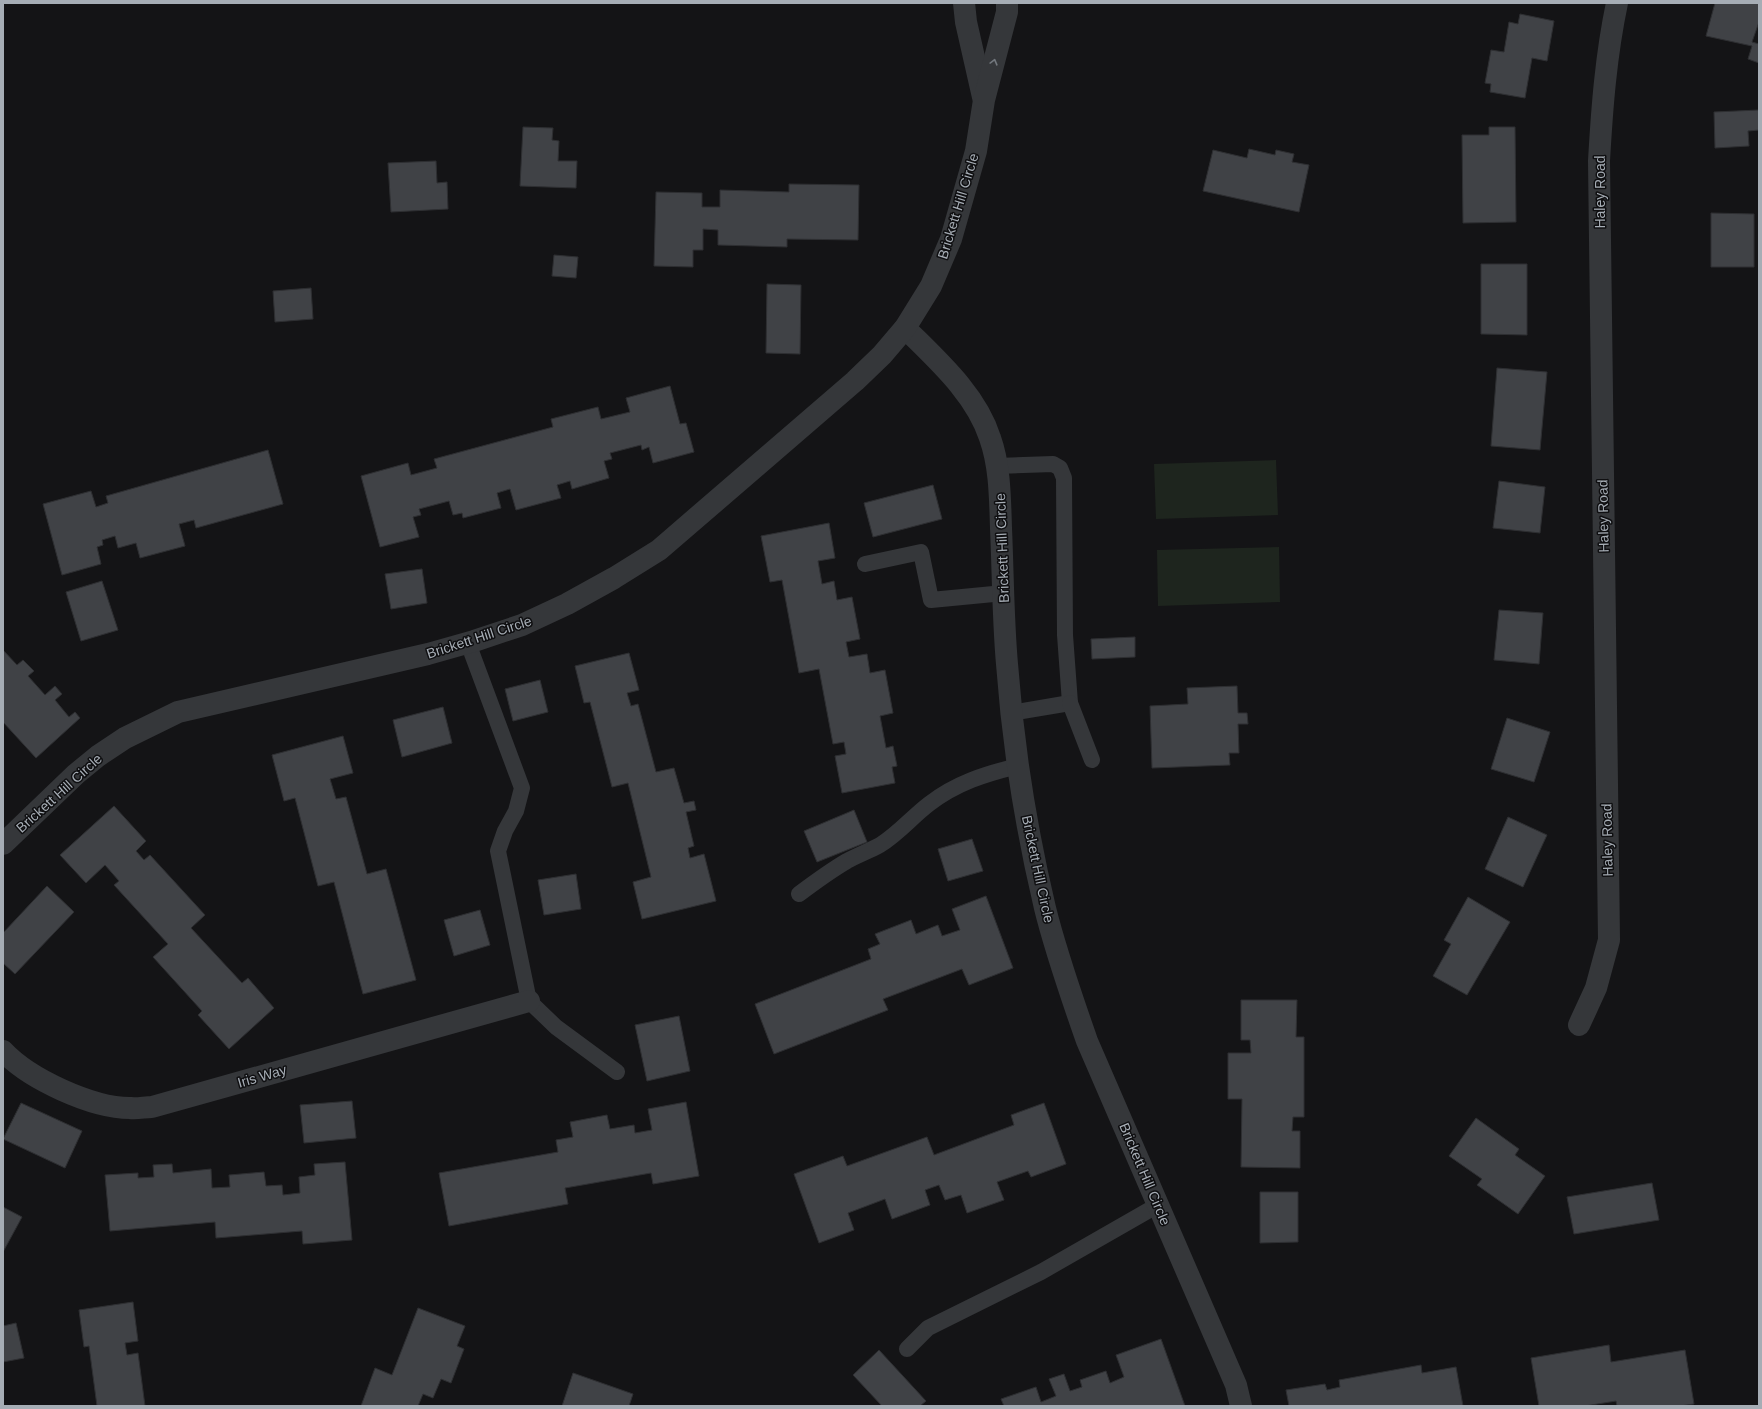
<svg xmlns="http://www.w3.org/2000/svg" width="1762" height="1409" viewBox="0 0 1762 1409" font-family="Arial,sans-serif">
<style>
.green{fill:#1e251e}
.building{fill:#404246;stroke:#2e2f32}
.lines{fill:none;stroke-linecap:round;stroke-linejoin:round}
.service{stroke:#35373a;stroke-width:16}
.minor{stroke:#35373a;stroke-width:22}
.oneway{stroke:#73787e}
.labels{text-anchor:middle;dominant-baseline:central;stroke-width:3;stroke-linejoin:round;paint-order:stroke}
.street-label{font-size:14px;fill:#a6adb5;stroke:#0f0f11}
</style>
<rect width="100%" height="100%" fill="#141416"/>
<!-- green -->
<g class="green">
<polygon points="1276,460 1278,515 1156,519 1154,464"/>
<polygon points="1279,547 1280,602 1158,606 1157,550"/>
</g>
<!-- building -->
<g class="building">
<polygon points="1715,3 1759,3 1759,22 1752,42 1759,44 1759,63 1748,59 1752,46 1706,36"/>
<polygon points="1520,14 1554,21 1547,61 1532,58 1525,98 1490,92 1491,84 1485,83 1491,50 1504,52 1509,22 1518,24"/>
<polygon points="1759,110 1759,130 1748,131 1749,146 1715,148 1714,112"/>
<polygon points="523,127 553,128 552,140 559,141 558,161 577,161 576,188 520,186"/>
<polygon points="1489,127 1515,127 1516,222 1463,223 1462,135 1489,135"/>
<polygon points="1249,149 1275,155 1276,150 1294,154 1292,162 1309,165 1299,212 1203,191 1213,150 1247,158"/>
<polygon points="436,161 437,183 447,182 448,209 391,212 388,163"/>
<polygon points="789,184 859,185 858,240 787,239 787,247 718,245 718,230 703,229 703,250 693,250 693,267 654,266 656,192 702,193 702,207 720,207 720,190 789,192"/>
<polygon points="1711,213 1754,214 1754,267 1711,267"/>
<polygon points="554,255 578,257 576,278 552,276"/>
<polygon points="1481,264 1527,264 1527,335 1481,334"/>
<polygon points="767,284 801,285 800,354 766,353"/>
<polygon points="311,288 313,319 275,322 273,291"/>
<polygon points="1497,368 1547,372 1540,450 1491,446"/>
<polygon points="670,386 680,424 686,423 694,452 653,463 649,447 642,450 641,445 610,453 612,459 604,461 609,478 572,489 570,481 557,485 561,498 516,510 510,489 497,493 501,508 463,518 462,513 453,515 449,501 419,509 421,515 413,517 419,537 380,547 361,476 408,463 411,475 437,468 434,459 553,427 551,419 598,407 601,419 630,412 626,398"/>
<polygon points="268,450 283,504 196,528 194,520 179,524 185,546 140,558 136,543 118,548 115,536 102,540 103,545 97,547 101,564 62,575 43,504 91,491 96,507 108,503 106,496"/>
<polygon points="1499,481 1545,487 1540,533 1493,528"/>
<polygon points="933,485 942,519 873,537 864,503"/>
<polygon points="829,523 835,558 818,561 822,584 834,581 837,600 852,597 860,639 846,642 849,657 867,654 870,673 885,670 893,713 880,716 886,748 893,746 897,766 892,767 895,783 842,793 835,756 846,754 844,742 833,744 819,669 799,673 782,580 770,582 761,536"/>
<polygon points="422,569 427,603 391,609 385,574"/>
<polygon points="102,581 118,630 81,641 66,592"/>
<polygon points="1499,610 1543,613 1539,664 1494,660"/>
<polygon points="1135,637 1135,657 1092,659 1091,639"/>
<polygon points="3,650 17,665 23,660 34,671 28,676 45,695 55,686 62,694 55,700 69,717 75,712 80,718 36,758 3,722"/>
<polygon points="629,653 639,690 627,693 631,706 638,704 656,772 674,768 684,803 694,801 696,810 686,812 694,846 688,848 690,858 704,854 716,901 642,919 633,882 651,877 628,783 612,787 590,702 584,703 575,666"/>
<polygon points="540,680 548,712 513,721 505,689"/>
<polygon points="1237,686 1238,713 1247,713 1248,724 1238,724 1239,753 1229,753 1230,765 1152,768 1150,706 1188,704 1187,688"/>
<polygon points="443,707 452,743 402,757 393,720"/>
<polygon points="1507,718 1550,732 1534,782 1491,769"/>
<polygon points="343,736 353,773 330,779 336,799 346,797 367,874 386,869 416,980 363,994 334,882 318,886 295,798 284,801 272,755"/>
<polygon points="114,806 146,841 136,851 144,860 150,855 205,915 191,928 242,983 248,978 274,1008 229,1049 198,1015 202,1011 153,957 168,944 114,885 119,881 105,865 86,883 60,855"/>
<polygon points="854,810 867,842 817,862 804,831"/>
<polygon points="1508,817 1547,835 1523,887 1485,869"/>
<polygon points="972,839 983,871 948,881 938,849"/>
<polygon points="576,874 581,909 544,915 538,880"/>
<polygon points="47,886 74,912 15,974 3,963 3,933"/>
<polygon points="986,896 1013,968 969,985 962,969 883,999 888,1010 774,1054 755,1004 871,959 868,949 880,944 875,934 911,920 916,934 938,925 942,936 960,930 952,909"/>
<polygon points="1468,897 1510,922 1467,995 1433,976 1451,944 1444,940"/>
<polygon points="480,910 490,945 454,956 444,920"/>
<polygon points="1241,1000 1297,1000 1296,1037 1304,1037 1304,1117 1293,1117 1292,1131 1300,1131 1300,1168 1241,1167 1242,1099 1228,1099 1228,1053 1251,1053 1250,1040 1241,1040"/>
<polygon points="679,1016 690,1071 647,1081 635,1025"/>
<polygon points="352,1101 356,1138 304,1143 300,1105"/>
<polygon points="686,1102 699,1176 653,1184 651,1173 565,1188 568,1204 449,1226 439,1173 558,1152 556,1140 573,1137 570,1122 607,1115 610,1129 634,1125 635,1133 652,1130 648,1109"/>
<polygon points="21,1103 82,1131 65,1168 3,1139"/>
<polygon points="1044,1103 1066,1164 1031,1177 1028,1171 997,1182 1004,1200 967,1213 961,1195 945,1200 939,1185 925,1190 930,1205 892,1219 885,1199 848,1213 854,1230 819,1243 794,1174 843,1156 847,1166 927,1137 934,1155 1014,1125 1011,1115"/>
<polygon points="1476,1118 1519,1149 1515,1155 1545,1176 1518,1214 1477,1185 1482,1179 1449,1156"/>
<polygon points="345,1162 352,1240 303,1244 302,1231 216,1238 215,1222 110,1231 105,1175 138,1173 138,1178 154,1177 153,1165 172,1164 173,1173 211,1169 212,1188 230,1187 229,1175 264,1172 266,1186 282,1185 283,1195 300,1193 299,1177 315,1175 314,1164"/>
<polygon points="1652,1183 1659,1220 1574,1234 1567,1197"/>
<polygon points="1260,1192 1298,1192 1298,1242 1260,1243"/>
<polygon points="3,1207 22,1217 3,1252"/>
<polygon points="133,1302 138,1341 125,1343 127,1355 138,1353 145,1406 97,1406 89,1346 84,1347 79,1310"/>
<polygon points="418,1308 465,1326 457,1346 464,1349 451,1383 441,1379 433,1398 423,1394 418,1406 361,1406 375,1368 392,1375"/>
<polygon points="16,1323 24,1358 3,1362 3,1326"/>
<polygon points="1161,1339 1185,1406 1004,1406 1001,1399 1036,1387 1041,1402 1056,1396 1049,1379 1064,1374 1070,1391 1082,1387 1080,1380 1106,1371 1110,1383 1124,1377 1116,1355"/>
<polygon points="1609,1345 1611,1362 1685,1350 1694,1404 1680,1406 1617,1406 1616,1401 1585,1406 1539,1406 1531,1358"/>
<polygon points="879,1350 926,1401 920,1406 882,1406 853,1375"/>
<polygon points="1421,1365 1422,1373 1456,1367 1463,1406 1289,1406 1286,1390 1325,1384 1327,1390 1340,1387 1339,1380"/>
<polygon points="573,1373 633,1394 629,1406 562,1406"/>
</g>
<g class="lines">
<!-- service -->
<g class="service">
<polyline points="997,466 1053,464 1060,468 1064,478 1065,635 1070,703 1011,713"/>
<polyline points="865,564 921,552 931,600 1004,593"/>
<polyline points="468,643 522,788 516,811 505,831 498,851 529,1001 556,1027 617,1072"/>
<polyline points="1070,703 1092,760"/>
<path d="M799,894c16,-12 31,-23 48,-33 11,-6 22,-10 33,-16 18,-11 32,-28 49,-41 27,-21 56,-30 89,-38"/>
<polyline points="907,1349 928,1328 1041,1272 1158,1205"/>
</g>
<!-- minor -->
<g class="minor">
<polyline points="964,3 966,22 983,97"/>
<path d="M905,328c32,32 71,66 85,110 10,28 10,60 11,90 2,45 2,91 6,136 6,82 19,164 38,244 11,45 27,90 42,133l149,344 5,21"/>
<polyline points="3,844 76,774 98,756 125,738 178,712 428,654 474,641 522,625 567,604 614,578 659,550 855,381 882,355 905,328 931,286 951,239 976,151 984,100 1007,12 1007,3"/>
<path d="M1579,1025l17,-37 13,-48 -10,-779c3,-53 7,-106 18,-158"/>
<path d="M3,1051c26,28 89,57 127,57 7,1 15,-1 22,-1l377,-106"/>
</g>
</g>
<!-- one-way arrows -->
<defs><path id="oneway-chevron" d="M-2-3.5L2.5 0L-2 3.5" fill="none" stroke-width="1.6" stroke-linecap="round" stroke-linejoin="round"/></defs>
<use class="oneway" href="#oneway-chevron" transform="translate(994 62) rotate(-75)"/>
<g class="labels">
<!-- street labels -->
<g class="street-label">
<text transform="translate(1600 192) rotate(-90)">Haley Road</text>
<text transform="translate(958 206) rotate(-73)">Brickett Hill Circle</text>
<text transform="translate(1603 516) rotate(-91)">Haley Road</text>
<text transform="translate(1002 548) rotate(-92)">Brickett Hill Circle</text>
<text transform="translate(479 637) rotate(-18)">Brickett Hill Circle</text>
<text transform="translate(59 793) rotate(-42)">Brickett Hill Circle</text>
<text transform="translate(1607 840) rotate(-91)">Haley Road</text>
<text transform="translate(1038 869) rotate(78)">Brickett Hill Circle</text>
<text transform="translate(262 1076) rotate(-16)">Iris Way</text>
<text transform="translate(1145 1174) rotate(67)">Brickett Hill Circle</text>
</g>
</g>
<!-- border -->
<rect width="1762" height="1409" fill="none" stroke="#a6adb5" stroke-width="8"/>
</svg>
